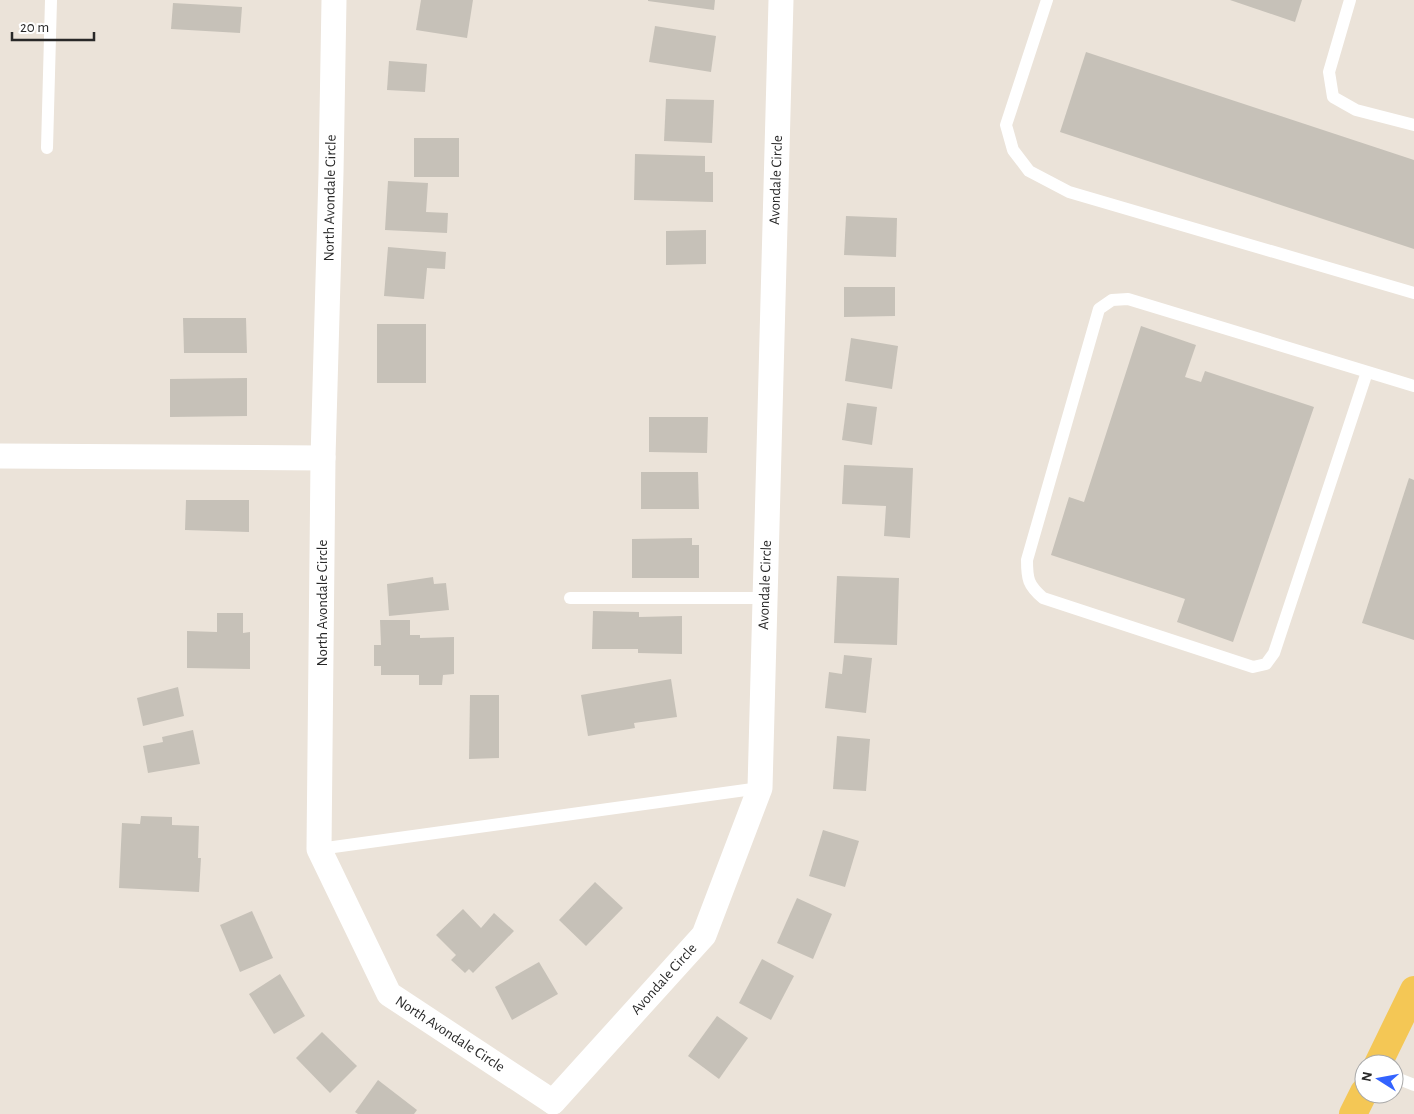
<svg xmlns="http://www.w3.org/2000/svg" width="1414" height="1114" viewBox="0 0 1414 1114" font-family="'Alegreya Sans',sans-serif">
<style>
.building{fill:#c6c1b8}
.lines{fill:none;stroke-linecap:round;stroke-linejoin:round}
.lane{stroke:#fff;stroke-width:12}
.street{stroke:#fff;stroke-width:25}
.primary{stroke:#f4c755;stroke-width:28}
.labels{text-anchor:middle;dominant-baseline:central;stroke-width:4.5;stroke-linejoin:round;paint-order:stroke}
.street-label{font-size:15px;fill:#282828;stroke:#fff}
</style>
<rect width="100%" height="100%" fill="#ebe3d9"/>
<!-- building -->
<g class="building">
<polygon points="421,0 473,0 467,38 416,30"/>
<polygon points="648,0 715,0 714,10 648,1"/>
<polygon points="1230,0 1302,0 1295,22"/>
<polygon points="173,3 242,7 240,33 171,29"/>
<polygon points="655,26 716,36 711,72 649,62"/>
<polygon points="1086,52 1414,160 1414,249 1060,132"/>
<polygon points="389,61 427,64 425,92 387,90"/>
<polygon points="666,99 714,100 712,143 664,141"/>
<rect x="414" y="138" width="45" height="39"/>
<polygon points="635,154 705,156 705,172 713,172 713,202 634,200"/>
<polygon points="388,181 428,183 426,212 448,213 447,233 385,230"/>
<polygon points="846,216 897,218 896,257 844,255"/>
<polygon points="706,230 706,264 666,265 666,231"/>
<polygon points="388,247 446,252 445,269 427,268 424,299 384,296"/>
<polygon points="844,287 895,287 895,316 844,317"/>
<polygon points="183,318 246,318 247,353 184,353"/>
<rect x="377" y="324" width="49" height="59"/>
<polygon points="1141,326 1196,345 1185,377 1201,382 1205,371 1314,407 1233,642 1177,622 1185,599 1051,555 1069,497 1084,502"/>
<polygon points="851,338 898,346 892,389 845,381"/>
<polygon points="247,378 247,416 170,417 170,379"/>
<polygon points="847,403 877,407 872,445 842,440"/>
<polygon points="649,417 708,417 707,453 649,452"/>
<polygon points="844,465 913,468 910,538 884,536 886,506 842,504"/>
<polygon points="641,472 698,472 699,509 641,509"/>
<polygon points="1409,478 1414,480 1414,640 1362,623"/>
<polygon points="186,500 249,500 249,532 185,530"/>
<polygon points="692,538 692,545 699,545 699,578 632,578 632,539"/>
<polygon points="837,576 899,578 897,645 834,643"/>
<polygon points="433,577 434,584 446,583 449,610 389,616 387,584"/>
<polygon points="593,611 639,612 639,617 682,616 682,654 638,653 638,649 592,649"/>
<polygon points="217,613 243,613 243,633 250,632 250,669 187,668 187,631 217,632"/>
<polygon points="380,620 410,620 410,635 420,635 420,638 454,637 454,674 443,675 442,685 419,685 419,675 381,675 381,666 374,666 374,645 381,645"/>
<polygon points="844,655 872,658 866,713 825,708 829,672 842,674"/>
<polygon points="671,679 677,717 634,723 635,728 588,736 581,695"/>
<polygon points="178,687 184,716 143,726 137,698"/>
<polygon points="470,695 499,695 499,758 469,759"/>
<polygon points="193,730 200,764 148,773 143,746 163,742 162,737"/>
<polygon points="837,736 870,739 866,791 833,789"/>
<polygon points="141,816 172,817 172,825 199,826 198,858 201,858 199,892 119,888 122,823 140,824"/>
<polygon points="823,830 859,841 845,887 809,876"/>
<polygon points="595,882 623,908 586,946 559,920"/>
<polygon points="797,898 832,914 813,959 777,943"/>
<polygon points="463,909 481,928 494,913 514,931 473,973 469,969 465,973 451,960 456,955 436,935"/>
<polygon points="252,911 273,958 240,972 220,925"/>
<polygon points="762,959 794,976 771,1020 739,1003"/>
<polygon points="539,962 558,994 512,1020 495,987"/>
<polygon points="280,974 305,1016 274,1034 249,994"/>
<polygon points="717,1016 748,1038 719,1079 688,1056"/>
<polygon points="322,1032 357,1066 330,1093 296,1058"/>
<polygon points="378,1080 417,1110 414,1114 358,1114 355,1112"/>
</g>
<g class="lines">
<!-- lane -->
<g class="lane">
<polyline points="1047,0 1006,125 1013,150 1029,171 1069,192 1414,293"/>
<polyline points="1350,0 1329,72 1333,97 1356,110 1414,125"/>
<polyline points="47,148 51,0"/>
<path d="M1367,372l-93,281 -8,11 -13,3 -210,-69c-15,-13 -16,-19 -16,-38l72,-251 13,-9 16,-1 286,87"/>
<polyline points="570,598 765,598"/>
<polyline points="319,849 760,788"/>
<polyline points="1394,1077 1414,1085"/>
</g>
<!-- street -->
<g class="street">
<polyline points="334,0 331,173 323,458 319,849 389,994 553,1102"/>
<polyline points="0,456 323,458"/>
<polyline points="553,1102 704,935 760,788 781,0"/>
</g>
<!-- primary -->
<g class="primary">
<polyline points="1378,1064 1414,990"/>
<polyline points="1353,1114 1364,1092"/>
</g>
</g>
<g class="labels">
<!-- street labels -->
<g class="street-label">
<text transform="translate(776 180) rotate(-88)">Avondale Circle</text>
<text transform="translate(330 198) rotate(-89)">North Avondale Circle</text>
<text transform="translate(765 585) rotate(-88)">Avondale Circle</text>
<text transform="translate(322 603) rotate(-90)">North Avondale Circle</text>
<text transform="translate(664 979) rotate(-48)">Avondale Circle</text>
<text transform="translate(450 1034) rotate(33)">North Avondale Circle</text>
</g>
</g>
<!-- north arrow -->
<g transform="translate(1379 1079) rotate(281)"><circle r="24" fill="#ffffff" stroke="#a9a9a9"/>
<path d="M0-4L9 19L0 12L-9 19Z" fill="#3363ff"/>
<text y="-8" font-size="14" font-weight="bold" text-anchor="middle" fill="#282828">N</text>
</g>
<!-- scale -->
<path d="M12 32v8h82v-8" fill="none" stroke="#282828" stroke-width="2.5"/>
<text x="20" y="32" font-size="15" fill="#282828" stroke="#ffffff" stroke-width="4" paint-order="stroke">20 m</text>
</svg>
